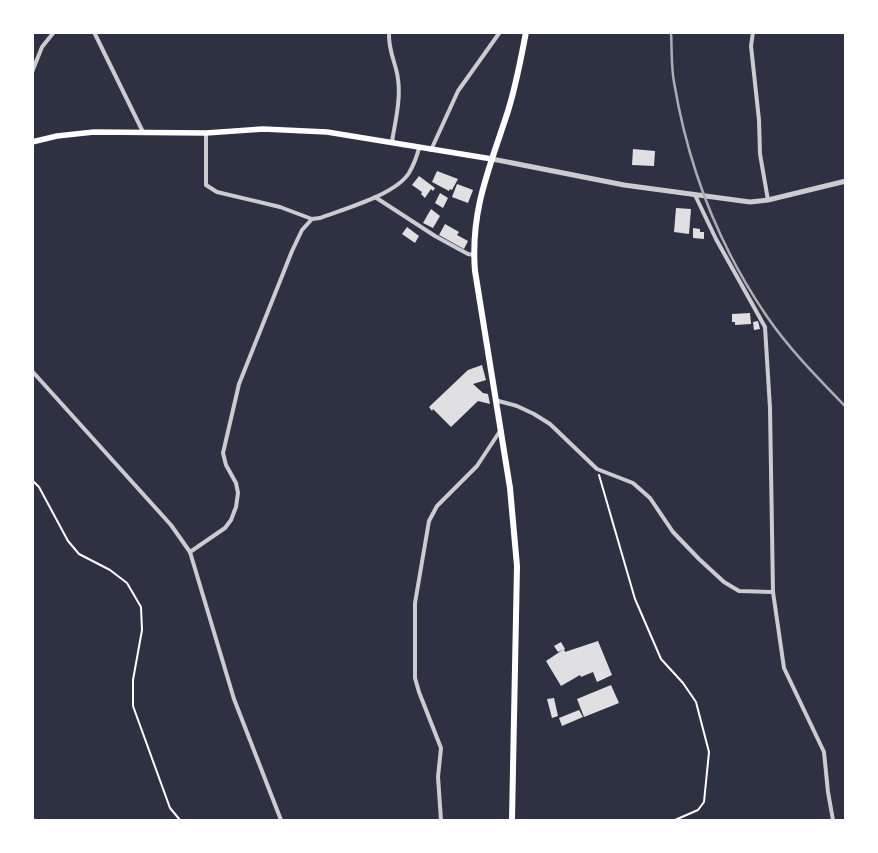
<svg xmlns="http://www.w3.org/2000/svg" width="878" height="853" viewBox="0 0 878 853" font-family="'Fira Sans Condensed',sans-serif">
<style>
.building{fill:#e0e0e3}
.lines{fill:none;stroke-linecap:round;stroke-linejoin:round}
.path{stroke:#fff;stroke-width:2}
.minor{stroke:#caccd0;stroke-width:4}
.tertiary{stroke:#caccd0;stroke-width:5}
.secondary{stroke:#fff;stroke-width:5.5}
.primary{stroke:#fff;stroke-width:6}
.rail{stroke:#abadb3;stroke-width:2.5}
</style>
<rect width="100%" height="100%" fill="#2d3142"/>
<!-- building -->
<g class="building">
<polygon points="633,149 655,151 654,166 632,165"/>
<polygon points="437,171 458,179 452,190 450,189 449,191 432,182"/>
<polygon points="419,176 435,188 433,191 431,189 425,198 421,194 422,192 412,185"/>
<polygon points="457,184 473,190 468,203 452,197"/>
<polygon points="440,193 448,198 443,208 435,203"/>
<polygon points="676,208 691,209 689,234 674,232"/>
<polygon points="431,209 440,216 433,228 423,223"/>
<polygon points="445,224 459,232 457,235 468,241 464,249 439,235"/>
<polygon points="407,227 419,236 415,243 402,234"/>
<polygon points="693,228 700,229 700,232 704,232 704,239 693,238"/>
<polygon points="750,313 751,324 735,325 735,322 732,322 732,314"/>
<polygon points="758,321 760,329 754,330 753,322"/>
<polygon points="482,365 486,380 473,384 483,393 488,394 490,404 478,401 451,427 433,409 432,411 429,407 468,370"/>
<polygon points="598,641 612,675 597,682 593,672 581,677 580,675 561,686 546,661 564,649 565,652"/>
<polygon points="561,642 565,649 558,652 554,646"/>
<polygon points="611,685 619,703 584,717 577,699"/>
<polygon points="554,698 558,716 552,718 547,699"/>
<polygon points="579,710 583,717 562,726 559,718"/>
</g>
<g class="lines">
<!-- path -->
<g class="path">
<polyline points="599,475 635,599 661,659 683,683 696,702 709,752 704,802 698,810 675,820"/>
<polyline points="32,480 39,487 68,541 79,554 110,570 127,583 141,607 142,630 133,680 133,706 170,808 180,820"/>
<polyline points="32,817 34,820"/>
</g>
<!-- minor -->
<g class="minor">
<polyline points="94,32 143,132"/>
<path d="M389,32c-1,20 7,30 9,47 3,21 -3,43 -6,63"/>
<polyline points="753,32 751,46 759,120 760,154 768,200"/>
<polyline points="32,72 42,47 54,32"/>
<path d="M206,133v52l11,7 63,15 32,12 8,-1c24,-9 75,-23 89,-45 4,-7 8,-17 10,-25"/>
<polyline points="431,150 458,91 500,32"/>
<polyline points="695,195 716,239 765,327 770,408 773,592 784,668 824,752 828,792 833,820"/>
<polyline points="375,197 435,236 468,254 474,255"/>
<polyline points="32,371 171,525 190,552 234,699 281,820"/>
<polyline points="495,400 517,406 534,414 550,424 597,469 633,483 650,498 673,532 699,559 724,582 739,591 773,592"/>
<polyline points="190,552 225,528 231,520 236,507 238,493 236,483 226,465 223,453 239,384 292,251 302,230 312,219"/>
<polyline points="441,820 438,777 441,748 419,692 415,678 415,603 429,521 437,506 477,466 500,431"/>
</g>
<!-- tertiary -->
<polyline class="tertiary" points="492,159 624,185 750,202 768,200 846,181"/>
<!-- secondary -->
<polyline class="secondary" points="32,142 57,136 94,132 206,133 263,129 327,132 492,159"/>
<!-- primary -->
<path class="primary" d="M512,820l5,-254 -7,-78 -35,-217c-5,-61 15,-104 33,-160 8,-26 13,-52 18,-79"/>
<!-- rail -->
<path class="rail" d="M671,32c1,17 0,34 3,50 14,84 45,165 94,236 22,32 51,61 78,89"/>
</g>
<!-- border -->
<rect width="878" height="853" fill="none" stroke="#ffffff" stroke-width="68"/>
</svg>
